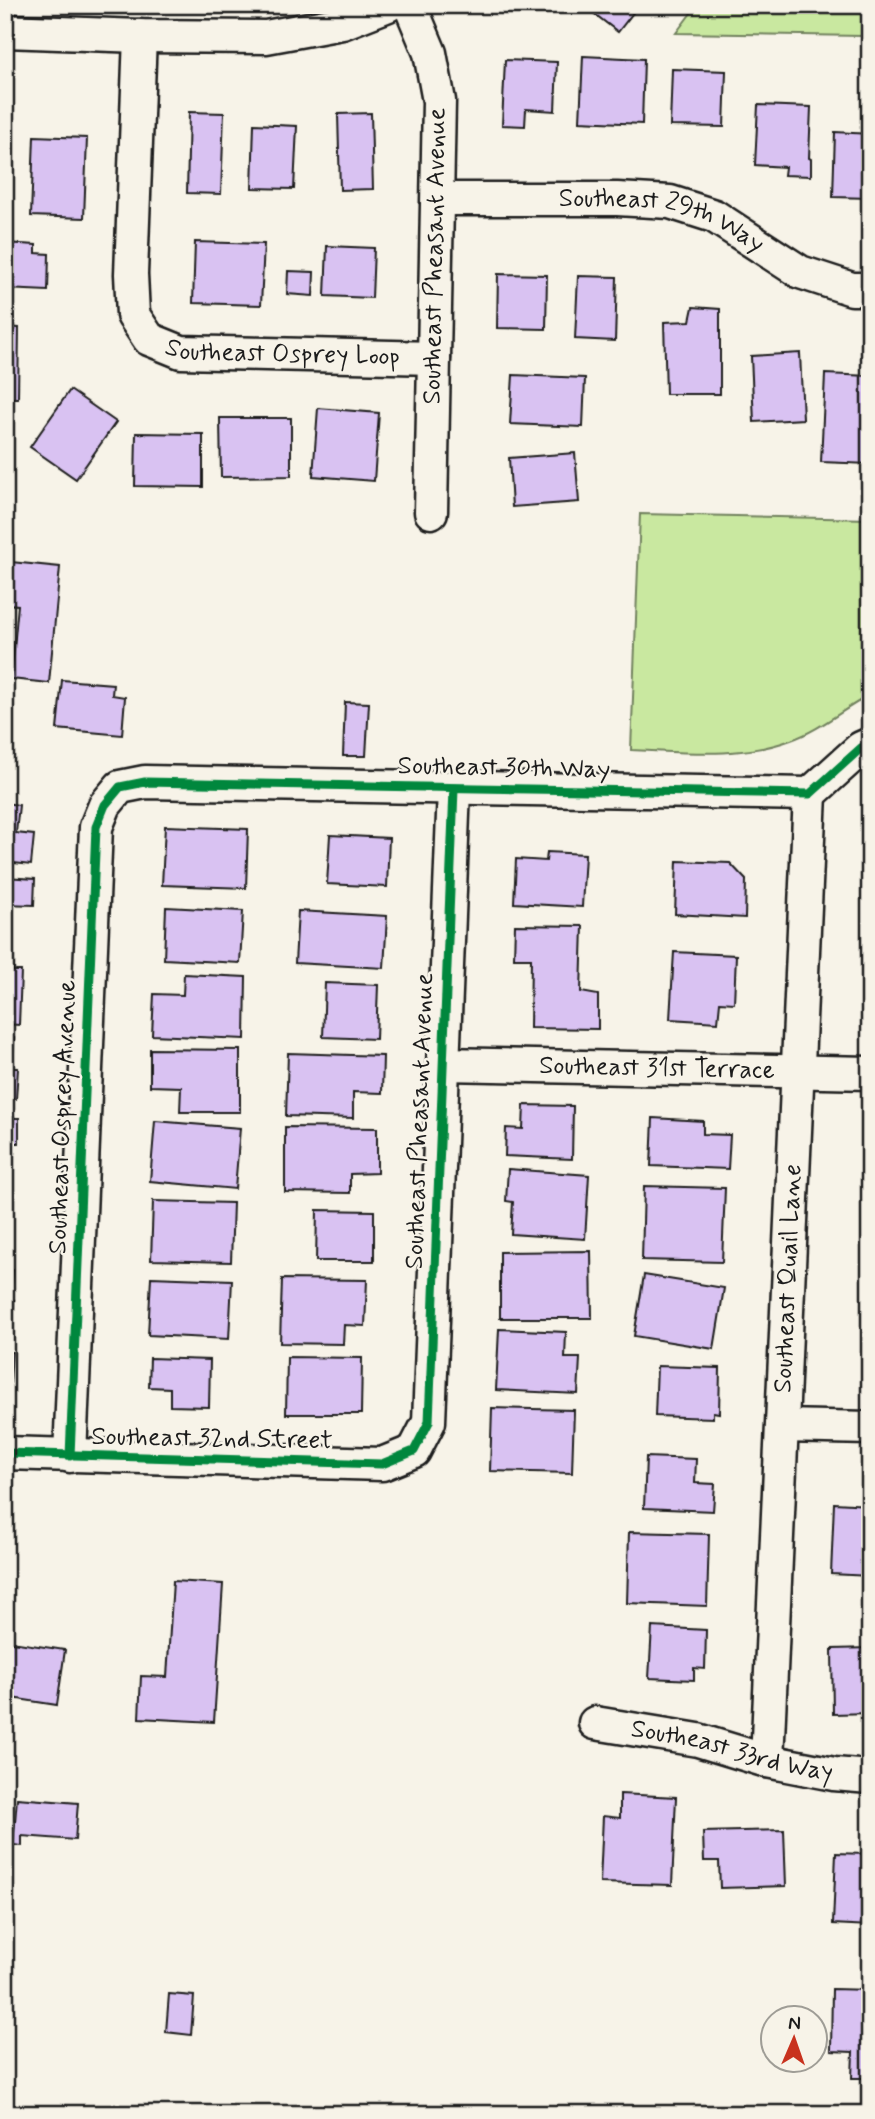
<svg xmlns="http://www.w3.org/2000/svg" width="875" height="2119" viewBox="0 0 875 2119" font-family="Mynerve,sans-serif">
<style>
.green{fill:#c9e8a0;stroke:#72825e;stroke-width:2}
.building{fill:#d9c2f2;stroke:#1c1c1c;stroke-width:2}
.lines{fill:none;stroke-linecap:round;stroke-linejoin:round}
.street-casing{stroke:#1c1c1c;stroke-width:37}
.street{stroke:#f7f3e8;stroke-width:32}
.cycleway-casing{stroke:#f7f3e8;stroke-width:13}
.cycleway{stroke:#00873e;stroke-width:9}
.labels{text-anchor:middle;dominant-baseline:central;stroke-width:5;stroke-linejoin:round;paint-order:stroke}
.street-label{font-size:26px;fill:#1c1c1c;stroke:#f7f3e8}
</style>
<rect width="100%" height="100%" fill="#f7f3e8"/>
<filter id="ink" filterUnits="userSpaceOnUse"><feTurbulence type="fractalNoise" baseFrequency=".0143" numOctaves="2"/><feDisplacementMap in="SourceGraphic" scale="14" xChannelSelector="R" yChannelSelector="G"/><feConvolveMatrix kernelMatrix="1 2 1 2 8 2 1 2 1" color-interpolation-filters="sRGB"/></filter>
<g filter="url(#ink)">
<!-- green -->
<g class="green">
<polygon points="697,5 864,5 863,36 676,33"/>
<path d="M640,514l230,5v176c-27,14 -50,35 -79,45 -51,19 -108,12 -160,10z"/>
</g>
<!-- building -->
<g class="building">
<polygon points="583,5 639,5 618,32"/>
<polygon points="583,56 644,59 642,124 580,121"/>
<polygon points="505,60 557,62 555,111 526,109 525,126 502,125"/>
<polygon points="672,69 726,71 724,127 670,126"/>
<polygon points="758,105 811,107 809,158 811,159 811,176 784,175 785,167 755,165"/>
<polygon points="189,112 224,113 221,194 187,193"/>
<polygon points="371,113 373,189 340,190 338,114"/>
<polygon points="254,124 297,126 294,189 252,188"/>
<polygon points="835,132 870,134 870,198 833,197"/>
<polygon points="34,136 87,138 84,218 31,216"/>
<polygon points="195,242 264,244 261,305 193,303"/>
<polygon points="5,243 36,245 36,253 49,254 48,291 5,289"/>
<polygon points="327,246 374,248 372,298 325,296"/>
<polygon points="288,271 314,272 313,296 287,294"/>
<polygon points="498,274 547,275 546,329 497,328"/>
<polygon points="578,276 617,277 615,341 575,339"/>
<polygon points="693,307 720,309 720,394 666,394 664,322 690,321"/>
<polygon points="5,327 19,328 18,398 5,398"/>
<polygon points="800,353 803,419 754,422 751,356"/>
<polygon points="825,374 870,376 870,464 821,462"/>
<polygon points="513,375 585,378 583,427 510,424"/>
<polygon points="70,390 116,422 76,479 30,447"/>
<polygon points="318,408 379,413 374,481 313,476"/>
<polygon points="220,418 291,418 291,476 221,477"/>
<polygon points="136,433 203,434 203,487 135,486"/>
<polygon points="575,453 579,502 512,507 509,458"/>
<polygon points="11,562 60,567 49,683 11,679 18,605 6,604"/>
<polygon points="62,680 113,684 112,695 125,697 122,735 57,729"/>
<polygon points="345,702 369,703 366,756 343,756"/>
<polygon points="5,803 19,805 16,833 34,835 31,865 5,862"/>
<polygon points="165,826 248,829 246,888 162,885"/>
<polygon points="330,835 389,838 387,887 327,884"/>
<polygon points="547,852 585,854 582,907 514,903 516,859 546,861"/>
<polygon points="677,861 730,863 746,880 745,918 675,914"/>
<polygon points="5,877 35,879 34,905 5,904"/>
<polygon points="166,907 243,911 240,963 164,959"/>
<polygon points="298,911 387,916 384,968 295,963"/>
<polygon points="515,925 583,926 581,992 598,995 598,1029 530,1028 531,958 514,958"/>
<polygon points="674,952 736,955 734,1003 720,1002 718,1022 670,1019"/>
<polygon points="5,961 13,962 13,971 21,971 19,1025 5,1024"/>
<polygon points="184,974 246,977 245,1039 152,1035 154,994 183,995"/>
<polygon points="325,983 378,985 376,1039 323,1037"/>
<polygon points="5,1038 14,1038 12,1068 18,1068 16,1099 5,1098"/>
<polygon points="150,1049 240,1050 240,1112 180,1112 181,1087 150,1086"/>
<polygon points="288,1053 383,1056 382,1093 353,1092 353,1118 286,1116"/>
<polygon points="524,1105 573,1106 572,1159 505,1156 506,1128 523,1129"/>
<rect x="5" y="1118" width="14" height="25"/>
<polygon points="653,1118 703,1121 703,1134 730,1135 728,1169 651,1166"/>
<polygon points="155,1121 240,1128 235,1189 150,1181"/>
<polygon points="285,1127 377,1128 377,1173 350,1174 350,1193 285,1192"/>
<polygon points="508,1169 589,1175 585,1239 511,1234 513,1202 506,1201"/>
<polygon points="644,1186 725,1188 722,1262 642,1260"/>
<polygon points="153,1201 233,1203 231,1262 151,1260"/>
<polygon points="317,1210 374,1211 374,1261 316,1261"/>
<polygon points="591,1251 592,1318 500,1318 500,1252"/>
<polygon points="5,1270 13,1270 11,1300 14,1300 12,1339 5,1338"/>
<polygon points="644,1275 724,1288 714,1349 634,1336"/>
<polygon points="151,1277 232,1280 229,1339 148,1335"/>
<polygon points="282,1279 367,1280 365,1326 344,1325 343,1344 280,1343"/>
<polygon points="867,1297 870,1297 870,1361 864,1361"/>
<polygon points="499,1329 566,1332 565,1358 580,1358 578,1394 496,1390"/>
<polygon points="5,1352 12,1352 10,1384 5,1384"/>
<polygon points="287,1357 362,1358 361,1414 286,1414"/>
<polygon points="150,1358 210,1360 209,1407 170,1406 170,1388 149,1387"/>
<polygon points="657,1366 720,1368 719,1413 713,1412 713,1418 655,1416"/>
<polygon points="492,1408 574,1410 572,1473 490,1471"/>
<polygon points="646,1457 696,1459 695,1483 715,1484 713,1511 644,1508"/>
<polygon points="834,1503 870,1505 870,1576 831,1574"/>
<polygon points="629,1532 709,1534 707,1606 627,1603"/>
<polygon points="173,1581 223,1584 214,1722 139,1718 141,1676 167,1677"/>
<polygon points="652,1627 706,1630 705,1669 694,1668 694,1680 649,1678"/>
<polygon points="5,1641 65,1650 57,1705 5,1697"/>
<polygon points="870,1648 870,1713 833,1714 832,1649"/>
<polygon points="620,1794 676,1797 672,1885 600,1883 603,1816 620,1818"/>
<polygon points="17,1798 78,1803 75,1840 22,1836 22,1846 13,1845"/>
<polygon points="784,1830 786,1886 720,1888 719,1861 704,1861 703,1832"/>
<polygon points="866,1837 870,1837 870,1926 833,1924 836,1853 865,1854"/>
<polygon points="832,1989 870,1990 870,2078 852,2078 853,2052 831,2051"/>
<polygon points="169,1994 194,1996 191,2035 166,2032"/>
</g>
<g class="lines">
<!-- street casing -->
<g class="street-casing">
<g id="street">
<polyline points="410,5 430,53 439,101 431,512"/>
<polyline points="5,31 140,36 266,37 342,23 388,5"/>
<path id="s1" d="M140,36l-9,238 2,41 16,24 32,13 253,6"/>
<path id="s2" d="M438,199h179l53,3 44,14 86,56 52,17h18"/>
<path id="s3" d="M443,1064l427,9"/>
<polyline points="783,1426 870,1428"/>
<polyline points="5,1453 382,1464 414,1451 429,1422 454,789"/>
<polyline points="70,1456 96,827 105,805 120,787 145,782 810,794 861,748 870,744"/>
<path id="s4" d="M595,1723l103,17 69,21 67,13 36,3"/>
<path id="s5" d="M767,1761l43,-967"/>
</g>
</g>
<!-- street -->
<use href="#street" class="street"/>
<!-- cycleway casing -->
<g class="cycleway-casing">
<g id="cycleway">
<polyline points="5,1453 382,1464 414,1451 429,1422 454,789"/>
<polyline points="70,1456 96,827 105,805 120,787 145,782 810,794 861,748 870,744"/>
</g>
</g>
<!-- cycleway -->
<use href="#cycleway" class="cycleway"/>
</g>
</g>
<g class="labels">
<!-- street labels -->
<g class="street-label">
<text stroke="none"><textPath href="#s2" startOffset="228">Southeast 29th Way</textPath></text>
<text transform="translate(435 256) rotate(-89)">Southeast Pheasant Avenue</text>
<text stroke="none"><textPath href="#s1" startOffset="444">Southeast Osprey Loop</textPath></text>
<text transform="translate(504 768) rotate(1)">Southeast 30th Way</text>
<text stroke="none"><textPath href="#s3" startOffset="214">Southeast 31st Terrace</textPath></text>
<text transform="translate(63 1117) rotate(-88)">Southeast Osprey Avenue</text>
<text transform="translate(420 1121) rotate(-88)">Southeast Pheasant Avenue</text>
<text stroke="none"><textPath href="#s5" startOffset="483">Southeast Quail Lane</textPath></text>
<text transform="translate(212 1439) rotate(1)">Southeast 32nd Street</text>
<text stroke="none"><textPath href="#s4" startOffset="140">Southeast 33rd Way</textPath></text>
</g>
</g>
<!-- margin -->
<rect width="875" height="2119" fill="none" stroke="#f7f3e8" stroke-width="28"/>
<rect x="14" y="14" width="847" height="2091" fill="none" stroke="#1c1c1c" stroke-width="2.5" filter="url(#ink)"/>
<!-- north arrow -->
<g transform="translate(794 2039) rotate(2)"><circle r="33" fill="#f7f3e8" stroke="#9f9d96" stroke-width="2"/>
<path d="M0-5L12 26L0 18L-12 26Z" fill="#c8321e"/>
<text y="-10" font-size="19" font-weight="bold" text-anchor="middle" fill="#1c1c1c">N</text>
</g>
</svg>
